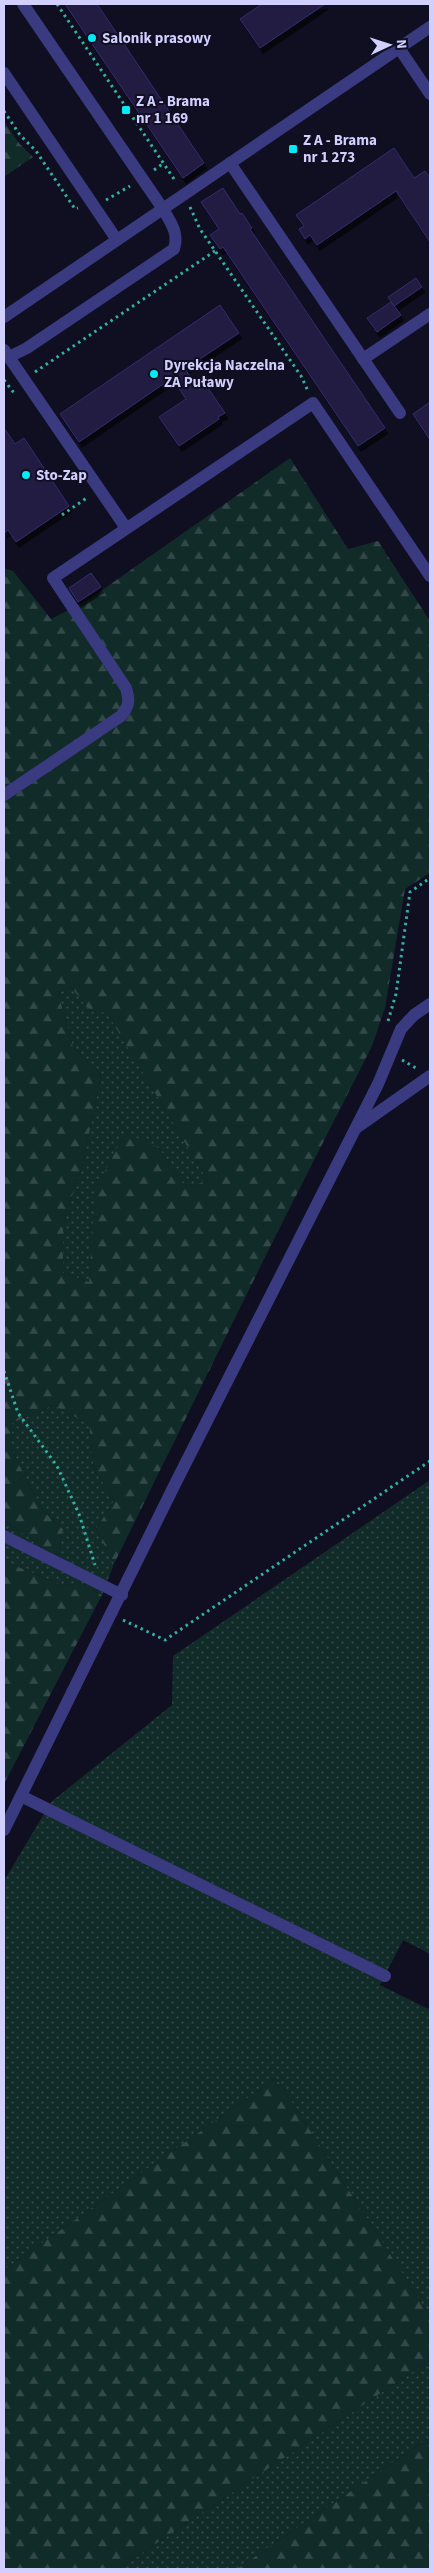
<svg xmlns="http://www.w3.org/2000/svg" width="434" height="2573" viewBox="0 0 434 2573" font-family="'Source Sans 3',sans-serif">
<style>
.grass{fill:url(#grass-dots)}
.forest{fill:url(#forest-firs);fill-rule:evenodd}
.building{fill:#201a42;stroke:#352c6e;filter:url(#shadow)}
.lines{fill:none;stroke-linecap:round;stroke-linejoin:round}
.path{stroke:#30b1a2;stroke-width:3;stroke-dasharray:2.5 4;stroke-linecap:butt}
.minor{stroke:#393a80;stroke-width:12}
.poi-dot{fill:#03ebf6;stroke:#100e21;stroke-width:2}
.labels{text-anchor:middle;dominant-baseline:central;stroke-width:4;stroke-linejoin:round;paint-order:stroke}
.poi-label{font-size:15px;font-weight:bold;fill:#d1cffe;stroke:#100e21;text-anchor:start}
</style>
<defs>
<pattern id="grass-dots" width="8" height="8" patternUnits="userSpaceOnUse" patternTransform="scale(1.25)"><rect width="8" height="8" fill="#112b29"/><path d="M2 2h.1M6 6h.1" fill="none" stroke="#334949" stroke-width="1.8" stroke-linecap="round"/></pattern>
<pattern id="forest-firs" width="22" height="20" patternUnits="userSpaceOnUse" patternTransform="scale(1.25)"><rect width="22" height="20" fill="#112b29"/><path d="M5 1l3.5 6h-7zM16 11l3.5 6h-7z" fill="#334949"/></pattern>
<filter id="shadow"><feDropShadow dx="3" dy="5.5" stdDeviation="0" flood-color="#0009"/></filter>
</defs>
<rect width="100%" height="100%" fill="#100e21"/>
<!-- grass -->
<g class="grass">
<polygon points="71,987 90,1011 107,1012 208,1181 185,1187 159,1148 96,1190 89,1282 63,1273 63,1224 83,1163 101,1075 73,1047 58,993"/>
<polygon points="53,1405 89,1424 94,1470 115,1499 96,1529 114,1564 102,1595 79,1582 64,1586 4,1561 4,1520 58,1557 63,1529 43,1511 11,1449 12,1423"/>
<polygon points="430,1480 430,1954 403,1940 380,1985 428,2009 430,2006 430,2316 276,2078 4,2270 4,1881 51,1802 172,1705 173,1656"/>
<polygon points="430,2360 430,2437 237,2569 118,2569"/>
</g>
<!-- forest -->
<g class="forest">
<polygon points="4,121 18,142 33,157 4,177"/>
<path d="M290,458l58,91 30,-8 52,80v252l-25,16 -20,119 -13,38 -103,203 -155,315 -18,-35 19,-30 -21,-29 -5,-46 -36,-19 -41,18 -1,26 32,62 20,18 -5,28 -54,-37v-952l9,3 38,48 37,-19zM71,987l19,24 17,2 101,168 -23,6 -26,-39 -34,-15 -30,57 -6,92 -26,-9v-49l20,-61 18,-88 -28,-28 -15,-54z"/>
<polygon points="4,1561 64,1586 79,1582 102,1595 4,1784"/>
<polygon points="276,2078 430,2316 430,2360 118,2569 4,2569 4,2270"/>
<polygon points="430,2437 430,2569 237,2569"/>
</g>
<!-- building -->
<g class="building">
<polygon points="65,4 97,4 204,163 183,178"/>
<polygon points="262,4 325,4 260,48 240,19"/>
<polygon points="394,148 414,178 425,171 430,178 430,242 396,191 317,245 310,235 305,239 299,229 304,226 296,215"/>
<polygon points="223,188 240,214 242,213 252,228 250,229 385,428 358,446 223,247 220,249 210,235 219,229 201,202"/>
<polygon points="416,278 422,287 394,306 388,297"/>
<polygon points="391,302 401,315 377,332 367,318"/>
<polygon points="220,305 239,333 185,369 200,390 206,385 225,413 218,417 219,419 179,446 159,417 186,399 172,378 79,442 60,414"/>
<polygon points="430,402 430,440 413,414"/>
<polygon points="4,428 15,444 24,438 69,506 16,542 8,530 4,533"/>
<polygon points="91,573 101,587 78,602 69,588"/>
</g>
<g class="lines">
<!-- path -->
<g class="path">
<polyline points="57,4 176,182"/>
<polyline points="4,111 20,135 36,151 75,209 78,208"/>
<polyline points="154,170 164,163"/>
<polyline points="106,200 130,186"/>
<polyline points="190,207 200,229 301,376 308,391"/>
<polyline points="35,372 215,251"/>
<polyline points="4,380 14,393"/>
<polyline points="62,515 88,497"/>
<polyline points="388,1021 396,994 410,892 430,878"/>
<polyline points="402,1060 416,1068"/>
<polyline points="4,1371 18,1413 57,1466 79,1514 95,1565"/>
<polyline points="123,1620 165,1640 430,1461"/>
</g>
<!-- minor -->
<g class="minor">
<polyline points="399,48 430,94"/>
<polyline points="4,73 117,240"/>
<polyline points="230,163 400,413"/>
<polyline points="4,317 430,27"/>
<polyline points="4,350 126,528"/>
<path d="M9,357l18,-9 147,-99c5,-16 -3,-26 -11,-40l-140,-205"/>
<polyline points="363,359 430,314"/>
<path d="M4,795l117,-79c8,-10 9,-15 5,-28l-73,-110 260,-175 117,173"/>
<polyline points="356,1128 430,1076"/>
<polyline points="4,1536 122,1595"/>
<polyline points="21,1796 385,1976"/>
<polyline points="4,1830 176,1482 378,1084 401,1029 414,1015 430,1004"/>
</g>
</g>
<!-- markers -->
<g class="poi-dot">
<circle cx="92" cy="38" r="5"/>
<rect x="121" y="105" width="10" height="10" rx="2.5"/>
<rect x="288" y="144" width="10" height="10" rx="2.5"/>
<circle cx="154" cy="374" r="5"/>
<circle cx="26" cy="475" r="5"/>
</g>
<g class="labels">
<!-- poi labels -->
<g class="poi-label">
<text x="102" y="38">Salonik prasowy</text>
<text x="136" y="101">Z A - Brama<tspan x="136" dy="17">nr 1 169</tspan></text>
<text x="303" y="140">Z A - Brama<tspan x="303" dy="17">nr 1 273</tspan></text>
<text x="164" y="365">Dyrekcja Naczelna<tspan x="164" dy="17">ZA Puławy</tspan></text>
<text x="36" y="475">Sto-Zap</text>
</g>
</g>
<!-- border -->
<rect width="434" height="2573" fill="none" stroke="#d1cffe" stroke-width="10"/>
<!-- north arrow -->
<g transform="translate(389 45) rotate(86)" stroke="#100e21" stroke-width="4" paint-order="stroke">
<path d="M0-4L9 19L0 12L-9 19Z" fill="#d1cffe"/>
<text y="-8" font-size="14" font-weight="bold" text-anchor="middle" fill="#d1cffe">N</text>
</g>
</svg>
